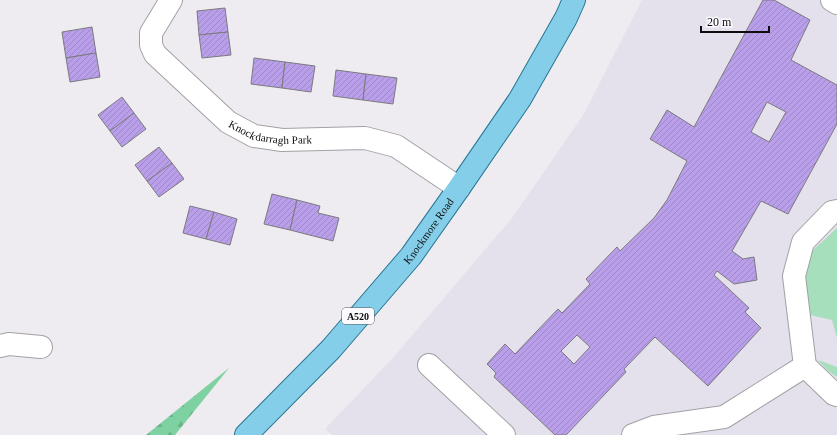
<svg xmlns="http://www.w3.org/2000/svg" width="837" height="435" viewBox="0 0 837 435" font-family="'Times New Roman',serif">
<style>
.built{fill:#e4e0ec}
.grass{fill:#a5dfbc}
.forest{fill:url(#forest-firs)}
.building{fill:url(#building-hatch);stroke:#7b7a7e;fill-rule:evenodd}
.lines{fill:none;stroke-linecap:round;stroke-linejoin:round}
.minor-casing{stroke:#a2a1a5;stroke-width:24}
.major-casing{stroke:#277693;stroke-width:24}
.minor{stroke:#fff;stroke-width:22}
.major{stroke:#85cee9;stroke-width:22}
.labels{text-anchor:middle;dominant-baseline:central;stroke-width:3;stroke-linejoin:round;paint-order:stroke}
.shield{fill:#fbfafe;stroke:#555457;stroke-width:1}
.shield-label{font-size:10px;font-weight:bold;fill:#0e0d0f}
.street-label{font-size:11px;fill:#0e0d0f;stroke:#fbfafe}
</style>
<defs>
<pattern id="forest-firs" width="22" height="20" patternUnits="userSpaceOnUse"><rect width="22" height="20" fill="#7ed1a1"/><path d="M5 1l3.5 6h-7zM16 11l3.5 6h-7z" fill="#6cb289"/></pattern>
<pattern id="building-hatch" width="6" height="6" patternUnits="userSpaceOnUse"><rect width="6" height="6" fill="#b99fe9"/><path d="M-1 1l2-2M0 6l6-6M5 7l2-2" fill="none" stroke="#9e88c7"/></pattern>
</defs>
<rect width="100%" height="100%" fill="#eeecf1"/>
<!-- built -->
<polygon class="built" points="642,0 837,0 837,435 332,435 325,429 392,359 512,218 584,114"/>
<!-- grass -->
<g class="grass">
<polygon points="837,228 837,338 832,320 806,314 802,279 811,252"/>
<polygon points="818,360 837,367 837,377 828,371"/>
</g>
<!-- forest -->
<polygon class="forest" points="229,368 175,435 146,435"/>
<!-- building -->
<g class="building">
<path d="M763,0h11l36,20 -19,40 46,25v39l-49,90 -27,-13 -29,50 11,8 11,-2 3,23 -23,4 -17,-13 -3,4 35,33 -4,4 16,16 -53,58 -53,-49 -31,32 2,3 -60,63h-11l-61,-58 2,-4 -9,-9 18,-20 10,10 43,-45 4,4 28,-29 -4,-5 31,-32 3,4 34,-33 13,-18 20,-39 -37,-22 17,-29 27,17zM767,102l19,10 -17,30 -18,-10zM577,335l13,12 -16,17 -13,-13z"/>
<polygon points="225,8 228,32 199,35 197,11"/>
<polygon points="92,27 96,53 66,58 62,32"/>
<polygon points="228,32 231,55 202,58 199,35"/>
<polygon points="96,53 100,77 70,82 66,58"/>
<polygon points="254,58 285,62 282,88 251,84"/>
<polygon points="285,62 315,66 311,92 282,88"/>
<polygon points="336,70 366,74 363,100 333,96"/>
<polygon points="366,74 397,78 393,104 363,100"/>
<polygon points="122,97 134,113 110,131 98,115"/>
<polygon points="134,113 146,129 122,147 110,131"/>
<polygon points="159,147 172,163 147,181 135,165"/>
<polygon points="172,163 184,179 159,197 147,181"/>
<polygon points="272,194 297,200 290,230 264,224"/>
<polygon points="297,200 320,206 318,213 339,218 333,241 290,230"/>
<polygon points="190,206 214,212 206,239 183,233"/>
<polygon points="214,212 237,219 230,245 206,239"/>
</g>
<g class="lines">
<!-- minor casing -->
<g class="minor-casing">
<g id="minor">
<path id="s1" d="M171,0l-20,33v12l4,9 73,68 26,14 28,4 83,-2 31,8 63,42"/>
<polyline points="832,0 837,3"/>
<polyline points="837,211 832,212 803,242 794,276 805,366 834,394 837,395"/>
<polyline points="0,346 9,344 41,347"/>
<polyline points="429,365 504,435"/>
<polyline points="633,435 654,427 724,417 805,366"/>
</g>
</g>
<!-- major casing -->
<g class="major-casing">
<g id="major">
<path id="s2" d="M246,435l85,-86 80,-93 48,-68 61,-89 46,-81 8,-18"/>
</g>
</g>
<!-- minor -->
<use href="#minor" class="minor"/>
<!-- major -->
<use href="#major" class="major"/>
</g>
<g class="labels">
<!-- shield labels -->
<rect class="shield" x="342" y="308" width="32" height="16" rx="3"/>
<g class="shield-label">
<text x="358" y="316">A520</text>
</g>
<!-- street labels -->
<g class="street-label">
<text stroke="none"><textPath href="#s1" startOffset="205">Knockdarragh Park</textPath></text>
<text stroke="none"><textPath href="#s2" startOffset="274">Knockmore Road</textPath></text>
</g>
</g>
<!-- scale -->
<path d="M701 26v6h68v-6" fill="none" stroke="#0e0d0f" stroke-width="2"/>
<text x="707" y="26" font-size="12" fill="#0e0d0f" stroke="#fbfafe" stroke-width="3" paint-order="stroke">20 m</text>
</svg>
